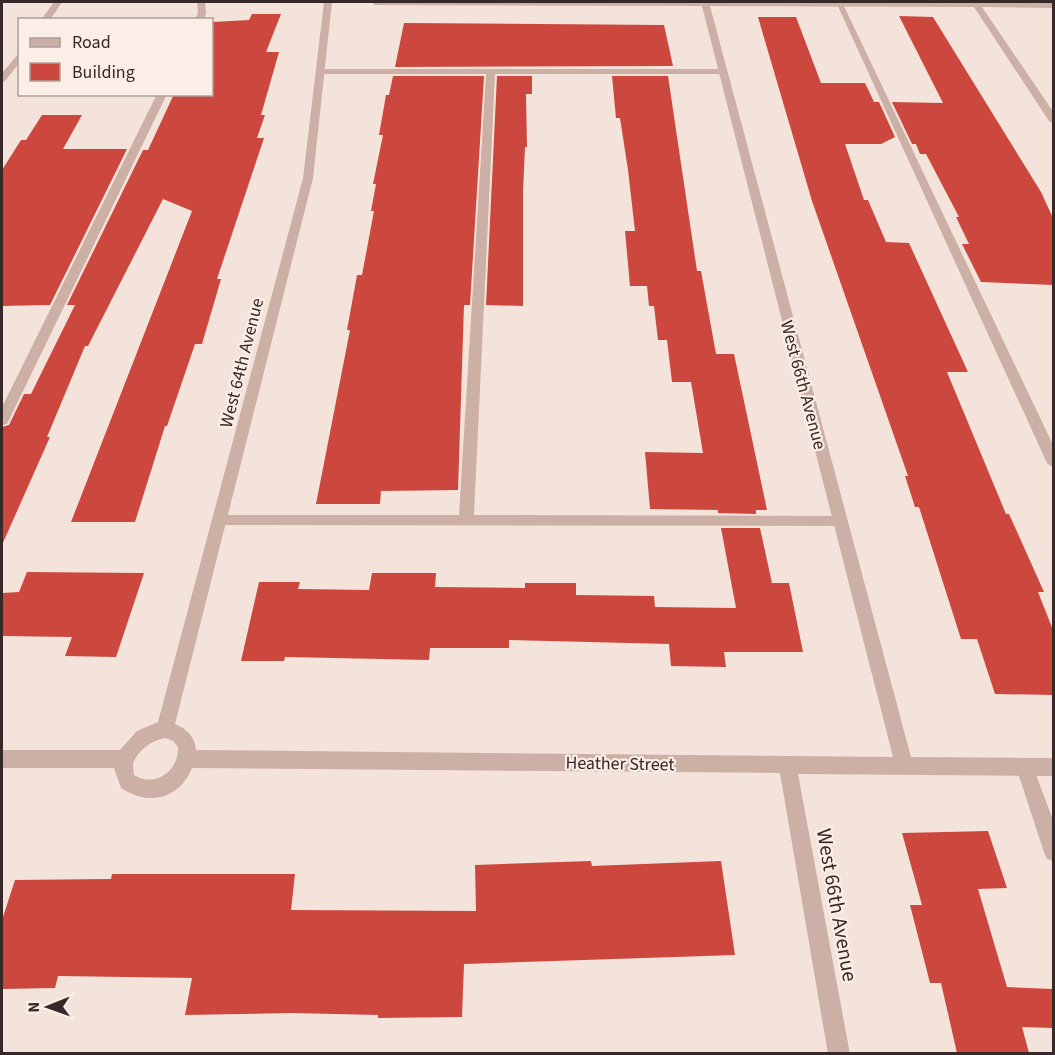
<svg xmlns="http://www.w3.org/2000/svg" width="1055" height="1055" viewBox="0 0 1055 1055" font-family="'Source Sans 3',sans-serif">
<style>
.building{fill:#cc483f}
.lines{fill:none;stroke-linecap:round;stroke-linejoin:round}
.lane{fill:#ccb0a6;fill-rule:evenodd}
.street{fill:#ccb0a6;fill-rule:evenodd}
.labels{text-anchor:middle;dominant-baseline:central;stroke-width:4.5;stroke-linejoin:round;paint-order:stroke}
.street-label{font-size:18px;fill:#372927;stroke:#faeee7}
.near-street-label{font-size:21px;fill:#372927;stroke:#faeee7}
</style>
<rect width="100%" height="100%" fill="#f3e3da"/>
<!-- building -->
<g class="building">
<polygon points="252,14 281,14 266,52 279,52 261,115 265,115 257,138 264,138 217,279 221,279 202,344 195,344 167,426 165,426 135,522 71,522 192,211 163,199 88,346 85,346 47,437 50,437 2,545 2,427 9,425 24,394 31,394 75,305 67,305 143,150 148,150 174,94 212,94 212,22 249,20"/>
<polygon points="899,16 933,17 1041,192 1053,218 1053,285 981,282 962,244 969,244 956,217 959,217 926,154 920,154 916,144 912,144 892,102 943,103"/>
<polygon points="758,17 796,17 821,83 865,83 874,102 879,102 895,137 881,144 845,144 864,200 868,200 886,242 909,243 968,372 947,372 1006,514 1009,514 1044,592 1038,592 1053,630 1053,695 995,694 977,639 961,639 919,507 915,507 905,476 908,476 812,201"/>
<polygon points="404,23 664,25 673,66 395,67"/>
<polygon points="393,76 484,76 470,305 464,305 458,490 381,491 380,504 316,504 350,330 347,330 357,275 362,275 374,211 371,211 376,184 373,184 383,135 379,135 386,95 389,95"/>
<polygon points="497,76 532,76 532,94 526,94 527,147 525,147 523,192 523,306 486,305"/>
<polygon points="612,76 668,76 697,271 701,271 716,354 734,354 767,510 756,510 756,514 718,513 718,510 650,509 645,452 703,453 691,382 672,382 667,340 658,340 654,306 649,306 647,286 630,286 625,231 635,231 628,170 620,118 616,118"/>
<polygon points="42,115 82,115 63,149 127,149 50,305 2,306 2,170 21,140 26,140"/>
<polygon points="721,528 760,528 772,583 789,583 803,652 724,652 726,667 671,666 669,644 509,640 509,648 430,648 429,660 285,657 284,661 241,661 259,582 300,582 298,589 369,590 372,573 436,573 435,587 525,588 525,583 576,583 576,595 654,596 655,607 736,608"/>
<polygon points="27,572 144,573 116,657 65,656 72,637 2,636 2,593 19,592"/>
<polygon points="988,831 1007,888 978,889 1007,987 1053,989 1053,1028 1022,1027 1029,1053 957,1053 941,983 930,983 910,905 922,905 902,833"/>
<polygon points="591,861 592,866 721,861 735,955 464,964 462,1017 378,1018 378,1015 291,1013 185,1015 192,978 58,976 55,988 2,989 2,920 15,880 111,879 112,874 295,874 291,910 476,911 475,865"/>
</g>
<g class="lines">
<!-- lane -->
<g class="lane">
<polygon points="197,2 205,2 206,13 204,20 195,20 198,13"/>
<polygon points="836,2 843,4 1054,447 1054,468 1047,463"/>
<polygon points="318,69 724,69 724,73 721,74 495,74 474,515 839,516 844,518 846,522 844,526 215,525 213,521 215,517 220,515 459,515 486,74 321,74 316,71"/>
<polygon points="157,94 167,94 9,420 7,424 2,425 2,407"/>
<polygon points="1025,758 1031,761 1054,823 1054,861 1047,859 1044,852 1016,767 1019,761"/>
</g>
<!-- street -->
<g class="street">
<polygon points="54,2 62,2 50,20 41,20"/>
<path d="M324,2h8l-19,176 -138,546c12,5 20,13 21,26l697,7 -191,-751 -327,-1 -4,-3h683v6l-72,-1 72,106v11l-5,-3 -75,-114 -264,-1 201,751 143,1v18l-256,-2 52,280h-22l-48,-281 -588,-5c-13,32 -44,38 -71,20l-7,-20h-112v-18h118l17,-19 21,-9 145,-544zM165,738l8,3 5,6c1,24 -23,41 -44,28l-1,-12c6,-13 17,-22 32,-25z"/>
<polygon points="20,52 20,62 5,81 2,82 2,73"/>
</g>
</g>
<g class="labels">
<!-- street labels -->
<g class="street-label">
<text transform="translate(242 363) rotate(-76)">West 64th Avenue</text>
<text transform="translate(803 385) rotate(75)">West 66th Avenue</text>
<text transform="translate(620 764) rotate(1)">Heather Street</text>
</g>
<!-- near-street labels -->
<g class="near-street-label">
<text transform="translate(837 905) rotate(80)">West 66th Avenue</text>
</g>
</g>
<!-- border -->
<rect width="1055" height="1055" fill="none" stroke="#372927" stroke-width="6"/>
<!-- legend -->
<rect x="18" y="18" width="195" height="78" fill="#faeee7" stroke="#ac9f9a" stroke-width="1.5"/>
<rect x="30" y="38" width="30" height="9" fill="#ccb0a6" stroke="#ac9f9a" stroke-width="1.5"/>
<text x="72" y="48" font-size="18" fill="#372927">Road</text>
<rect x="30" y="63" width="30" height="18" fill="#cc483f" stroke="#ac9f9a" stroke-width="1.5"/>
<text x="72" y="78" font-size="18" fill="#372927">Building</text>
<!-- north arrow -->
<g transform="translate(48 1007) rotate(269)" stroke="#faeee7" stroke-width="4.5" paint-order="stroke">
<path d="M0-4.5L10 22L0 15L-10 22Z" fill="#372927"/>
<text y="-9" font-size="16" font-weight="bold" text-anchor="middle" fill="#372927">N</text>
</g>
</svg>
